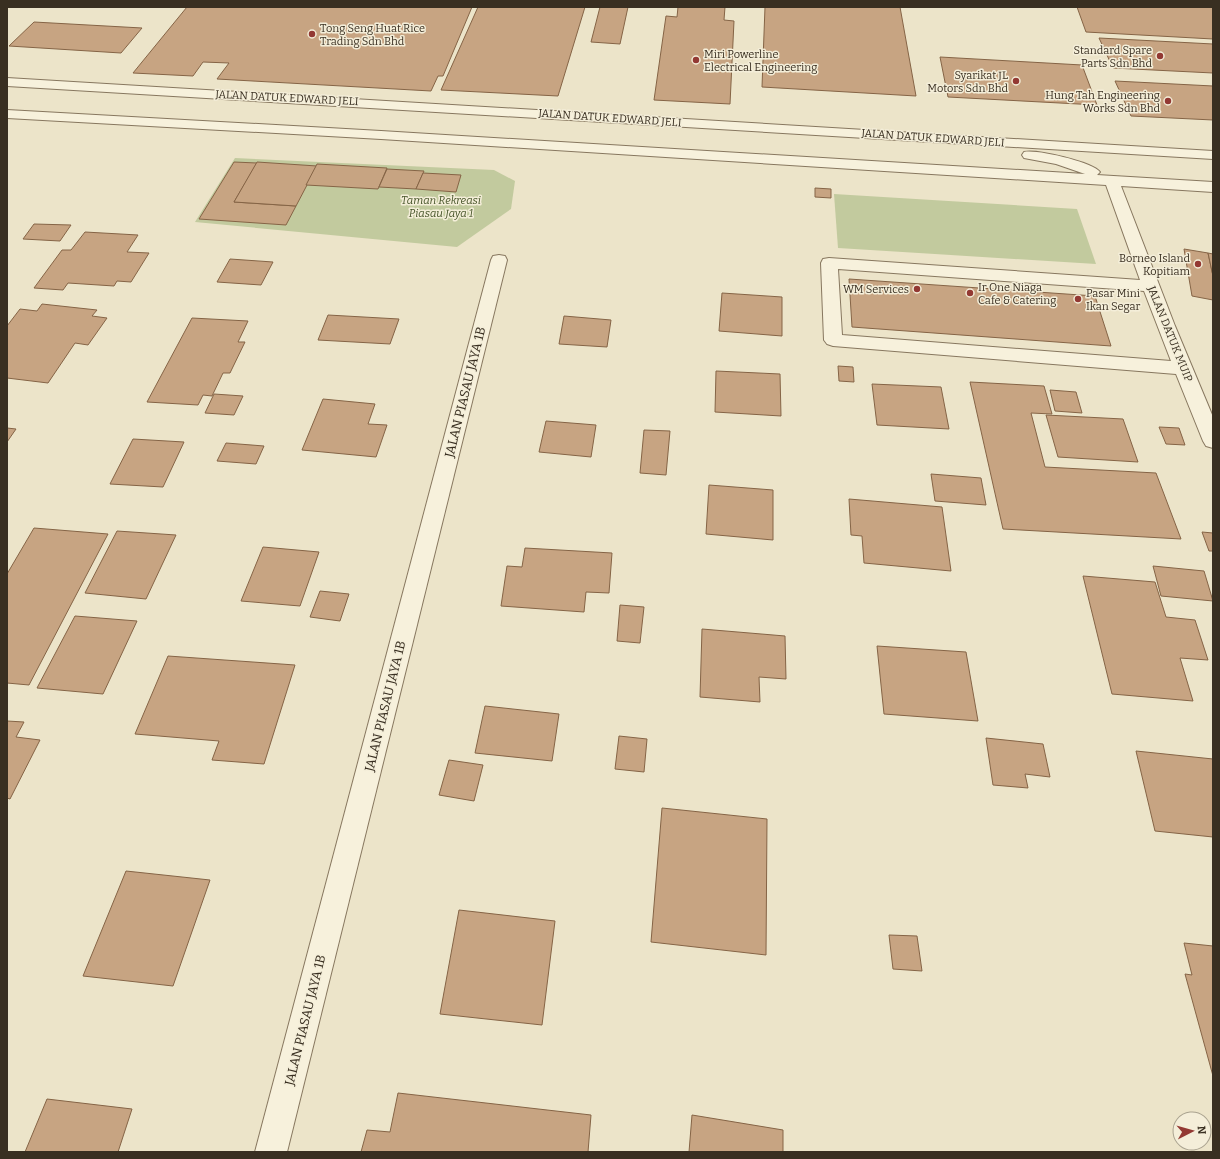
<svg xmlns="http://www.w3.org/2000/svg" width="1220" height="1159" viewBox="0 0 1220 1159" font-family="Bitter,serif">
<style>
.green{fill:#c2ca9e}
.building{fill:#c7a482;stroke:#856446}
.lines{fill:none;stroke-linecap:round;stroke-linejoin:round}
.minor-casing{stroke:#87775f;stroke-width:2}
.minor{fill:#f7f1dc;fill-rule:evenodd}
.poi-dot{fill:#933933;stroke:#f4eed9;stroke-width:1.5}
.labels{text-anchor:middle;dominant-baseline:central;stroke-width:3;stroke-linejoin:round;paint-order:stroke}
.far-poi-label{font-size:11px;fill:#392f21;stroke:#f4eed9;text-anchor:end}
.far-street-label{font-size:11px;fill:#392f21;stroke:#f4eed9}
.far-park-label{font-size:11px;font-style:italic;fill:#465429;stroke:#f4eed9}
.street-label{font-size:13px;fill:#392f21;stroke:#f4eed9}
</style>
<rect width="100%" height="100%" fill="#ece4c9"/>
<!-- green -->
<g class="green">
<polygon points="235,158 494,170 515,181 511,209 457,247 195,222"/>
<polygon points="834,194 1077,209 1096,264 838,248"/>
</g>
<!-- building -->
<g class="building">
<polygon points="187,7 472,7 443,76 438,76 431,91 217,79 229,63 203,62 193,76 133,73"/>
<polygon points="478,7 585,7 558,96 441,90"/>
<polygon points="600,7 628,7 620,44 591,42"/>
<polygon points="678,7 725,7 724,20 734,21 730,104 654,100 666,16 677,17"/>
<polygon points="765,7 900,7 916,96 762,87"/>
<polygon points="1077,7 1213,7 1213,39 1086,32"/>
<polygon points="34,22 142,28 121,53 9,46"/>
<polygon points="1099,38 1213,44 1213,73 1113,68"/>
<polygon points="940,57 1082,65 1097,105 948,97"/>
<polygon points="1115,81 1213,86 1213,120 1131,116"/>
<polygon points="234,162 257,163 234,202 296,206 286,225 199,219"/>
<polygon points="257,162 317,166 296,206 234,202"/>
<polygon points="317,164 387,168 378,189 306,185"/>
<polygon points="387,169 424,171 416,189 379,187"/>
<polygon points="423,173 461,175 456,192 416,189"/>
<polygon points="815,188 831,189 831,198 815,197"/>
<polygon points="34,224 71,225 60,241 23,239"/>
<polygon points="85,232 138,235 127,252 149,253 131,282 117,281 114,286 68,283 63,290 34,288 62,250 71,250"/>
<polygon points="1184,249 1208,253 1213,276 1213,300 1192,296"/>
<polygon points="1208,253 1213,254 1213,276"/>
<polygon points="230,259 273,262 261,285 217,282"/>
<polygon points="849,279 1095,296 1111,346 852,327"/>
<polygon points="722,293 782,297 782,336 719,331"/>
<polygon points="42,304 97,310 92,316 107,318 88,345 75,343 48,383 7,378 7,326 20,309 37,311"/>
<polygon points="328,315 399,319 390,344 318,340"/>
<polygon points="564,316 611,320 607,347 559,344"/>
<polygon points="192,318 248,321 238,342 245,342 230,373 223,373 212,396 203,395 198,405 147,402"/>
<polygon points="838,366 853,367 854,382 839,381"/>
<polygon points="716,371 780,374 781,416 715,412"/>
<polygon points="970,382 1044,386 1052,414 1031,413 1045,467 1156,473 1181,539 1003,529"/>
<polygon points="872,384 941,387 949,429 877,425"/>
<polygon points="1050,390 1076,392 1082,413 1055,411"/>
<polygon points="214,394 243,396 234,415 205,413"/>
<polygon points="323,399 375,404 368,424 387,425 376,457 302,450"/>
<polygon points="1046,415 1123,419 1138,462 1058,457"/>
<polygon points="546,421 596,425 591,457 539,452"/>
<polygon points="1159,427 1179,428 1185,445 1166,444"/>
<polygon points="7,428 16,429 7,442"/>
<polygon points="644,430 670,431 666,475 640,473"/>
<polygon points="133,439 184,442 163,487 110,484"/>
<polygon points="226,443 264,446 256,464 217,461"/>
<polygon points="931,474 981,478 986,505 935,501"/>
<polygon points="709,485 773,490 773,540 706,534"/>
<polygon points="849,499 942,507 951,571 864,563 862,536 851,535"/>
<polygon points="34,528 108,534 29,685 7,683 7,574"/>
<polygon points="117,531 176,535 146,599 85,593"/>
<polygon points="1202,532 1213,533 1213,551 1209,551"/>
<polygon points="263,547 319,552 300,606 241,601"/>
<polygon points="525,548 612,553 609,593 586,592 584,612 501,606 507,566 522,567"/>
<polygon points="1153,566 1204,571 1213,601 1161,596"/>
<polygon points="1083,576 1155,582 1166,617 1195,620 1208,660 1180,658 1193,701 1112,694"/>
<polygon points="320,591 349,594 340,621 310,617"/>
<polygon points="620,605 644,607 640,643 617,641"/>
<polygon points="75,616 137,621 103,694 37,688"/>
<polygon points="702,629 785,636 786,679 759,677 760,702 700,697"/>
<polygon points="877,646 966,652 978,721 884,714"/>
<polygon points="168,656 295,665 264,764 212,760 219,741 135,734"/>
<polygon points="485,706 559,714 552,761 475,753"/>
<polygon points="7,721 24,722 16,737 40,740 10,799 7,798"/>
<polygon points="619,736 647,739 644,772 615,769"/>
<polygon points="986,738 1043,744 1050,777 1025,774 1028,788 993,785"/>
<polygon points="1136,751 1213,759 1213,837 1155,831"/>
<polygon points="449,760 483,765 474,801 439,795"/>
<polygon points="662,808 767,819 766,955 651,942"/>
<polygon points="126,871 210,880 173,986 83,976"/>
<polygon points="459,910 555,921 542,1025 440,1014"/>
<polygon points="889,935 917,936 922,971 893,969"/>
<polygon points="1184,943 1213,946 1213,1076 1185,974 1192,975"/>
<polygon points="398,1093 591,1115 588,1152 361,1152 367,1130 390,1132"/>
<polygon points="47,1099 132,1109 118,1152 25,1152"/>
<polygon points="692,1115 783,1130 783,1152 689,1152"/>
</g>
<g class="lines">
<!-- minor casing -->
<g class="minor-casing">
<g id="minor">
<polygon points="7,78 1213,151 1213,159 7,86"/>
<path d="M7,110l374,21 704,43 -29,-10 -32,-6 -2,-3 2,-3c12,-3 69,10 76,20l-3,3 116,7v10l-92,-6 54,140 38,91v31l-7,-2 -3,-5 -27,-67 -343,-28 -6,-2 -3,-4 -3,-77 2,-4 6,-1 311,22 -34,-95 -725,-46 -374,-21zM838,269l306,22 27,70 -329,-26z"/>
<polygon points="499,255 505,256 507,260 287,1152 255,1152 491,260 493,256"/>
</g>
</g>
<!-- minor -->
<use href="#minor" class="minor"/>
</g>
<!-- markers -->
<g class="poi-dot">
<circle cx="312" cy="34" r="4"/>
<circle cx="1160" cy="56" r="4"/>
<circle cx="696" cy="60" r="4"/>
<circle cx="1016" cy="81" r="4"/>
<circle cx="1168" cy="101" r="4"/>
<circle cx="1198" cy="264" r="4"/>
<circle cx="917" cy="289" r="4"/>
<circle cx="970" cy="293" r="4"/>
<circle cx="1078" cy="299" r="4"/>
</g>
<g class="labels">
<!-- far-poi labels -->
<g class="far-poi-label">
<text x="320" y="28" text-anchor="start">Tong Seng Huat Rice<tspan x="320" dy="13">Trading Sdn Bhd</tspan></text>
<text x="1152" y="50">Standard Spare<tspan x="1152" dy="13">Parts Sdn Bhd</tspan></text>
<text x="704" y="54" text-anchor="start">Miri Powerline<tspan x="704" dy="13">Electrical Engineering</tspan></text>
<text x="1008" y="75">Syarikat JL<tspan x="1008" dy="13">Motors Sdn Bhd</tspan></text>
<text x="1160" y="95">Hung Tah Engineering<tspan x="1160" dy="13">Works Sdn Bhd</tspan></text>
<text x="1190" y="258">Borneo Island<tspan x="1190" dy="13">Kopitiam</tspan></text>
<text x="978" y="287" text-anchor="start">Ir One Niaga<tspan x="978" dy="13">Cafe &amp; Catering</tspan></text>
<text x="909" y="289">WM Services</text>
<text x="1086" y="293" text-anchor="start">Pasar Mini<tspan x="1086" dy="13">Ikan Segar</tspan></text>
</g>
<!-- far-street labels -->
<g class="far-street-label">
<text transform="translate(287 98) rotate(3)">JALAN DATUK EDWARD JELI</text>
<text transform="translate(610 118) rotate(4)">JALAN DATUK EDWARD JELI</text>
<text transform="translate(933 138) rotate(4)">JALAN DATUK EDWARD JELI</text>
<text transform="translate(1170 334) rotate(68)">JALAN DATUK MUIP</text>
</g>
<!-- far-park labels -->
<g class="far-park-label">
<text x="441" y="200">Taman Rekreasi<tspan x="441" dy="13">Piasau Jaya 1</tspan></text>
</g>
<!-- street labels -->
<g class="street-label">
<text transform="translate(465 392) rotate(-76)">JALAN PIASAU JAYA 1B</text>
<text transform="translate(385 706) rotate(-76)">JALAN PIASAU JAYA 1B</text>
<text transform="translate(305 1020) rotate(-76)">JALAN PIASAU JAYA 1B</text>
</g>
</g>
<!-- border -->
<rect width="1220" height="1159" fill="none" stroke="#392f21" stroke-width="16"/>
<!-- north arrow -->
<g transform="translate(1192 1131) rotate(84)"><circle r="19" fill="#f4eed9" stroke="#a9a28f"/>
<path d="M0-3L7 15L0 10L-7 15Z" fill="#933933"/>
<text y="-6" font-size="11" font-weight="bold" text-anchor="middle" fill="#392f21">N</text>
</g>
</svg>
